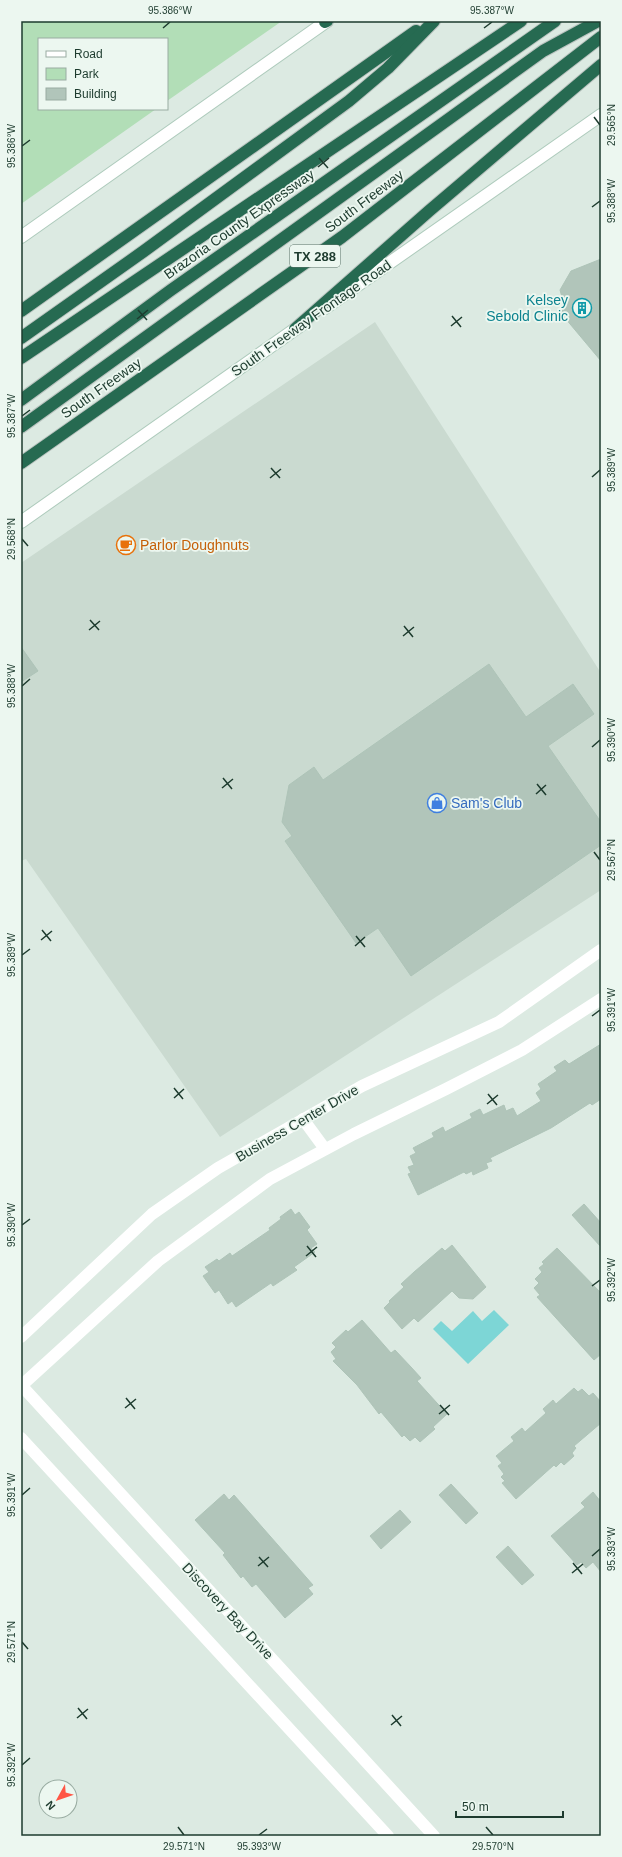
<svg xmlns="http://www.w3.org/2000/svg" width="622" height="1857" viewBox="0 0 622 1857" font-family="Helvetica,sans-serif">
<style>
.built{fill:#cadad0}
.green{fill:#b2deb7}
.water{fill:#7dd6d6}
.building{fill:#b1c5ba;stroke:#aec4b8}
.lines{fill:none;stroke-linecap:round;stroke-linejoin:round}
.secondary-casing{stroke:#aecbbc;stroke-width:14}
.motorway-casing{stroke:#bbc4c0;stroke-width:14}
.tertiary{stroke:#fff;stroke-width:12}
.secondary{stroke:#fff;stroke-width:12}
.motorway{stroke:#266a51;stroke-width:12}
.ticks{fill:none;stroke:#1d3b2e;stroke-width:1.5}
.labels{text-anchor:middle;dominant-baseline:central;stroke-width:3.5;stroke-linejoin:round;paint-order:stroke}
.shield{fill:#ecf7f0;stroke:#5b7368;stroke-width:1}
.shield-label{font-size:13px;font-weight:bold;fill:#1d3b2e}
.street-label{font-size:14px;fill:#1d3b2e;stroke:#ecf7f0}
.culture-label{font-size:14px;fill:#0d838f;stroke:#ecf7f0;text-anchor:end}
.food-label{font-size:14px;fill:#c56008;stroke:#ecf7f0;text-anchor:start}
.shop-label{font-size:14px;fill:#366cbe;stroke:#ecf7f0;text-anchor:start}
.neatline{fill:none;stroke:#1d3b2e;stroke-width:1.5}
.ticks-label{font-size:10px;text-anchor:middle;fill:#1d3b2e}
</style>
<rect width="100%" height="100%" fill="#dceae2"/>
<!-- built -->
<polygon class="built" points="375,322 601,673 601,890 220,1137 26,859 21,861 21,563"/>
<!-- green -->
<polygon class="green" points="21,21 282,21 167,101 167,39 39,39 39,109 156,109 21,204"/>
<!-- water -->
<polygon class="water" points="494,1310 509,1325 468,1364 433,1329 441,1321 452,1331 473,1311 482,1321"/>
<!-- building -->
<g class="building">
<polygon points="601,259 601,361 560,312 567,304 562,297 560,290 571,271"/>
<polygon points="21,647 38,671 21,682"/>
<polygon points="489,664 526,717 573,684 594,714 548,746 601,822 601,845 411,976 378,928 356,943 285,841 292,836 282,822 289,785 314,767 323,780"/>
<polygon points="601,1044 601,1099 592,1105 590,1103 551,1128 490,1158 492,1161 486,1163 488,1168 473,1175 472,1171 466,1174 464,1172 418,1195 408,1174 411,1173 408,1167 414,1165 410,1156 416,1153 413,1148 434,1137 432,1133 443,1127 445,1132 472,1118 470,1114 480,1109 483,1115 504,1105 506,1111 513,1108 517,1116 541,1101 536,1093 541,1089 538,1084 557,1071 554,1067 565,1060 569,1064"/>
<polygon points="584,1204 601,1223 601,1247 572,1215"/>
<polygon points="291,1209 295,1215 299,1212 310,1227 307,1230 317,1244 311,1248 315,1252 294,1267 297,1270 273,1286 271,1283 236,1307 232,1301 228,1304 219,1290 215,1293 203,1276 209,1272 205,1267 217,1259 219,1261 230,1253 232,1256 270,1230 269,1228 281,1219 280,1217"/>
<polygon points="452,1245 486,1287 473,1299 459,1298 452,1291 418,1322 414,1318 402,1329 384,1308 390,1302 389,1301 404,1287 401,1284 414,1272 442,1248 445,1251"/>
<polygon points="557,1248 601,1293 601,1354 594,1360 537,1297 540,1295 534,1288 539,1283 535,1279 542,1272 539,1268 544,1264 542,1262"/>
<polygon points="362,1320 391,1353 395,1350 411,1367 421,1378 417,1381 447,1414 433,1427 435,1429 420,1442 415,1437 410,1441 404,1435 402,1437 381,1412 379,1414 357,1385 333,1361 336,1359 331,1352 336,1347 332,1343 346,1330 348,1332"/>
<polygon points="574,1388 578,1392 582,1389 589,1396 593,1393 601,1402 601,1423 574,1446 576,1448 572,1453 574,1456 564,1465 561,1462 556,1467 554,1465 516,1499 502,1483 505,1481 501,1477 504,1474 498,1466 502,1463 496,1456 514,1441 511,1437 522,1428 525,1432 546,1413 543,1409 553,1400 556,1404"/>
<polygon points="451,1484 478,1513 466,1524 439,1495"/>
<polygon points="593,1492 601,1502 601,1572 593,1562 586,1568 581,1562 577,1565 551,1536 585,1507 581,1503"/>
<polygon points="224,1494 229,1500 234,1495 313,1585 308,1588 313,1594 285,1618 256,1584 252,1587 243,1576 241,1578 223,1555 225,1553 195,1520"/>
<polygon points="400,1510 411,1522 381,1549 370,1536"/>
<polygon points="508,1546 534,1575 522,1585 496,1557"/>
</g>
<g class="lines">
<!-- secondary casing -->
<g class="secondary-casing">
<g id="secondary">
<polyline points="21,237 327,21"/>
<polyline points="325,308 601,115"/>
<polyline points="21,522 304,323"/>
</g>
</g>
<!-- motorway casing -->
<g class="motorway-casing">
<g id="motorway">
<polyline points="325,22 327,21"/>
<polyline points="21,311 416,31"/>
<polyline points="295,329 429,211 601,65"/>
<polyline points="21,338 144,251 349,101 388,68 434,21"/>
<polyline points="21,358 521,21"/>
<polyline points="21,400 171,290 555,21"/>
<polyline points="21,427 543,51 598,21"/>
<polyline points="21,463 342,237 601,37"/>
</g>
</g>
<!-- tertiary -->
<g class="tertiary">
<polyline points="303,1119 325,1149"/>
<polyline points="21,1337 152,1214 218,1168 362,1086 499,1022 601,950"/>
<polyline points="21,1385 434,1836"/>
<polyline points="21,1386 158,1261 270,1179 354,1134 446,1089 522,1050 601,999"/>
<polyline points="21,1438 388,1836"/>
</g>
<!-- secondary -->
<use href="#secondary" class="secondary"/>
<!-- motorway -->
<use href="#motorway" class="motorway"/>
</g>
<!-- ticks -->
<path class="ticks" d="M163,28l7,-6M484,28l8,-6M594,117l6,8M22,146l8,-6M319,158l9,10M318,167l11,-9M592,207l8,-6M138,310l9,10M452,316l9,11M137,319l11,-9M451,326l11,-9M22,416l8,-6M271,468l9,10M592,477l8,-7M270,478l11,-9M22,539l6,7M90,620l9,10M404,626l9,11M89,630l11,-9M403,636l11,-9M22,686l8,-7M592,747l8,-7M223,778l9,11M537,784l9,11M222,788l11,-9M536,794l10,-9M594,852l6,8M42,930l9,11M356,936l9,11M41,940l11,-9M355,946l10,-9M22,955l8,-6M592,1016l8,-6M174,1088l9,11M488,1094l9,11M174,1098l10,-9M487,1104l11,-9M22,1225l8,-6M307,1246l9,11M306,1256l11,-9M592,1286l8,-6M126,1398l9,11M440,1405l9,10M125,1408l11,-9M439,1414l11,-9M22,1495l8,-7M592,1556l8,-7M259,1557l9,10M573,1563l9,11M258,1566l11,-9M572,1573l11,-9M22,1642l6,7M78,1708l9,11M392,1715l9,11M77,1718l11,-9M391,1725l11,-9M22,1765l8,-7M178,1827l6,8M486,1827l7,8M259,1835l8,-6"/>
<!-- icons -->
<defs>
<g id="building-ring" transform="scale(1)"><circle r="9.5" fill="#ecf7f0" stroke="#0f9aa8" stroke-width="1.5"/><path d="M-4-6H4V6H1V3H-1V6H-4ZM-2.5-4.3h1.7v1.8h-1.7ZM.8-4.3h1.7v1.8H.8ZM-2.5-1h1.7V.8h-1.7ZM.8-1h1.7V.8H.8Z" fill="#0f9aa8"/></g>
<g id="cafe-ring" transform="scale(1)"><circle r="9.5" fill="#ecf7f0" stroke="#e8710a" stroke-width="1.5"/><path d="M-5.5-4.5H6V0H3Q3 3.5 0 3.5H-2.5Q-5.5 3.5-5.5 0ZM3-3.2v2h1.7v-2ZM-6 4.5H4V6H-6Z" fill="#e8710a"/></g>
<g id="shop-ring" transform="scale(1)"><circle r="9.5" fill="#ecf7f0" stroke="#3f7fe0" stroke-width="1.5"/><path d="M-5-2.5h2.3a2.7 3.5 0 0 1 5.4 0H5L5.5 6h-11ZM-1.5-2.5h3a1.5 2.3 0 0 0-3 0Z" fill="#3f7fe0"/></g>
</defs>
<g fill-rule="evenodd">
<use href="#building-ring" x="582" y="308"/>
<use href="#cafe-ring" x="126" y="545"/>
<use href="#shop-ring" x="437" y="803"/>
</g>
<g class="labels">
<!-- shield labels -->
<rect class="shield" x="290" y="245" width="50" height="22" rx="3"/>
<g class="shield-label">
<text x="315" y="256">TX 288</text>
</g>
<!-- street labels -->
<g class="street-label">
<text transform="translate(364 201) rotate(-37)">South Freeway</text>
<text transform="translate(239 224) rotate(-35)">Brazoria County Expressway</text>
<text transform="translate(311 318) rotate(-35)">South Freeway Frontage Road</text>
<text transform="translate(101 388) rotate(-35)">South Freeway</text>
<text transform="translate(297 1123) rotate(-30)">Business Center Drive</text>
<text transform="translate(228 1611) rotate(47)">Discovery Bay Drive</text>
</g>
<!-- culture labels -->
<g class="culture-label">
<text x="568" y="300">Kelsey<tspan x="568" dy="16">Sebold Clinic</tspan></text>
</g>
<!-- food labels -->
<g class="food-label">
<text x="140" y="545">Parlor Doughnuts</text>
</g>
<!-- shop labels -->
<g class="shop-label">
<text x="451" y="803">Sam's Club</text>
</g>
</g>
<!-- border -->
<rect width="622" height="1857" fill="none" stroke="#ecf7f0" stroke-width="44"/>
<!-- legend -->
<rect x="38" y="38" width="130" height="72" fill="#ecf7f0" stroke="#99aca2"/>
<rect x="46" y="51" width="20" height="6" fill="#ffffff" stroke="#99aca2"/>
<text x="74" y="58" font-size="12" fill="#1d3b2e">Road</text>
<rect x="46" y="68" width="20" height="12" fill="#b2deb7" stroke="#99aca2"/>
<text x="74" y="78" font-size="12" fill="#1d3b2e">Park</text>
<rect x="46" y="88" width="20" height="12" fill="#b1c5ba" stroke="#99aca2"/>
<text x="74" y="98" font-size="12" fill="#1d3b2e">Building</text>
<!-- north arrow -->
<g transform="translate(58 1799) rotate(230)"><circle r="19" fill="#ecf7f0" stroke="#99aca2"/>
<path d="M0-3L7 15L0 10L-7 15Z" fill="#ff5645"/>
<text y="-6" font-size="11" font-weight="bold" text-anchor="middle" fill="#1d3b2e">N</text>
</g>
<!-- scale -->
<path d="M456 1811v6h107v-6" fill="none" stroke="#1d3b2e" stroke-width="2"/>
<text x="462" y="1811" font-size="12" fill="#1d3b2e" stroke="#ecf7f0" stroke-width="3" paint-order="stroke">50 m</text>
<rect x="22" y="22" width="578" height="1813" class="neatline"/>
<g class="ticks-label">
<text x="170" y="14">95.386°W</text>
<text x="492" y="14">95.387°W</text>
<text transform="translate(611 125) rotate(-90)" y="4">29.565°N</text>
<text transform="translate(11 146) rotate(-90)" y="4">95.386°W</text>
<text transform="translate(611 201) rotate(-90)" y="4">95.388°W</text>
<text transform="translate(11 416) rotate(-90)" y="4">95.387°W</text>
<text transform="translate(611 470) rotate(-90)" y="4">95.389°W</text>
<text transform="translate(11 539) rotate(-90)" y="4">29.568°N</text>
<text transform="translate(11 686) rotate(-90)" y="4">95.388°W</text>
<text transform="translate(611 740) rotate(-90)" y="4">95.390°W</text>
<text transform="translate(611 860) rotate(-90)" y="4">29.567°N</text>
<text transform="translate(11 955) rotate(-90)" y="4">95.389°W</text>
<text transform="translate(611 1010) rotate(-90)" y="4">95.391°W</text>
<text transform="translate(11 1225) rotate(-90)" y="4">95.390°W</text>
<text transform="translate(611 1280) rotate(-90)" y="4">95.392°W</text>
<text transform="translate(11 1495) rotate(-90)" y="4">95.391°W</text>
<text transform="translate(611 1549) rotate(-90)" y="4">95.393°W</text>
<text transform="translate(11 1642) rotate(-90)" y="4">29.571°N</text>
<text transform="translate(11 1765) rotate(-90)" y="4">95.392°W</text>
<text x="184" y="1850">29.571°N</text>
<text x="259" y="1850">95.393°W</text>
<text x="493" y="1850">29.570°N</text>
</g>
</svg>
